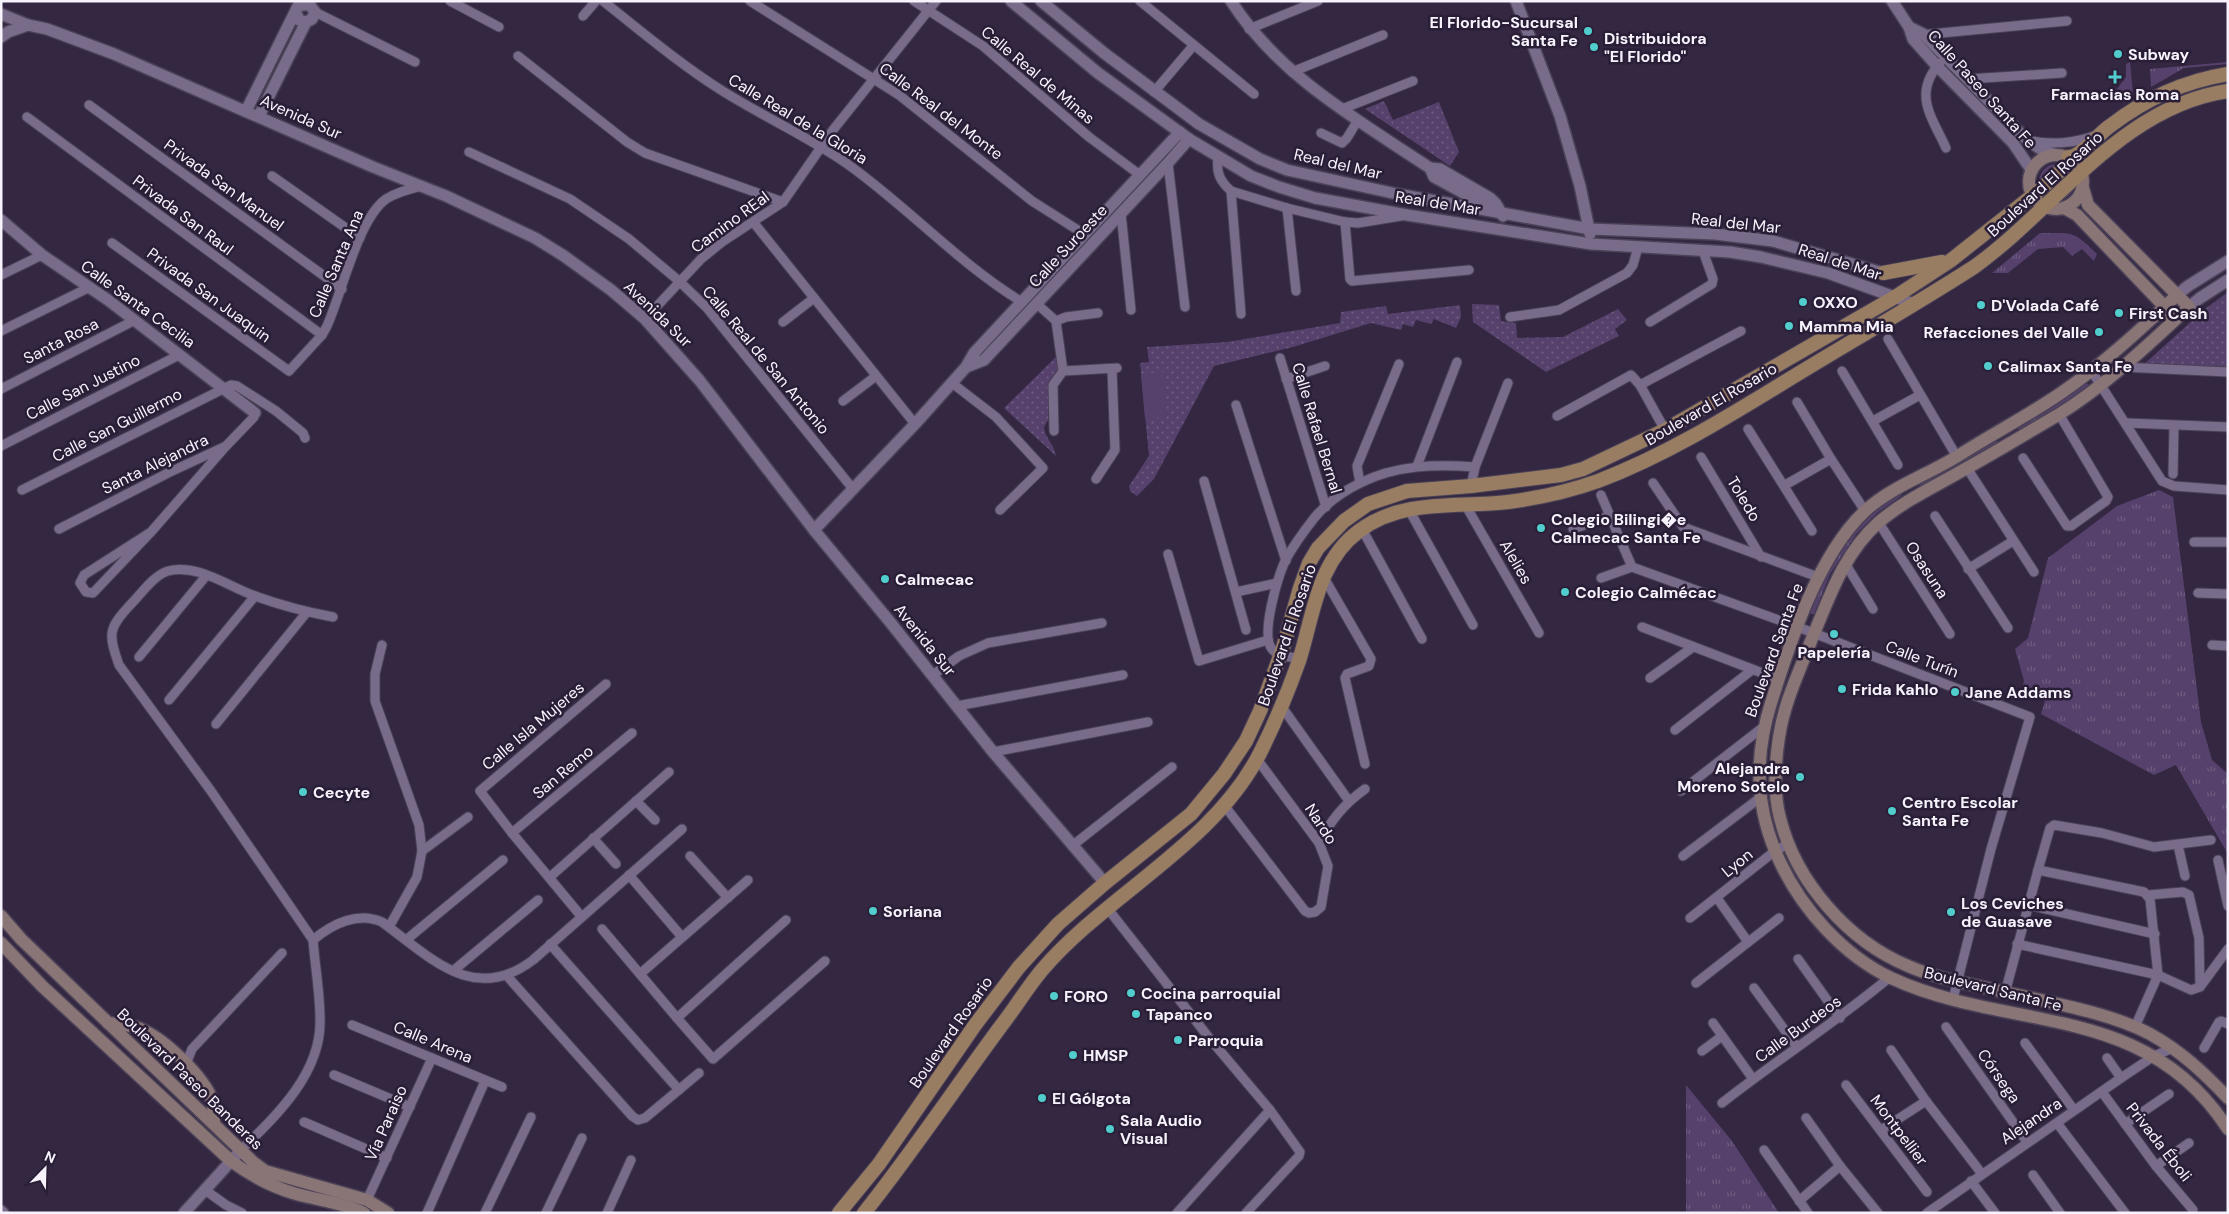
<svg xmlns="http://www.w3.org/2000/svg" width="2229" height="1214" viewBox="0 0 2229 1214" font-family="'DM Sans',sans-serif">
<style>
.grass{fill:url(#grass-tufts)}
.park{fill:url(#park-dots)}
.pitch{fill:#55416b}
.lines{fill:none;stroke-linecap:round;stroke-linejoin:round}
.minor-casing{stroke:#4b4257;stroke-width:11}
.tertiary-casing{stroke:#4b4257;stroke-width:14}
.secondary-casing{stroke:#4b4257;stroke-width:15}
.primary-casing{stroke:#4b4257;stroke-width:16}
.minor{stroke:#796c8a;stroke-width:9}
.tertiary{stroke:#796c8a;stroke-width:11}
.secondary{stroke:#897476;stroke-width:12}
.primary{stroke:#987d62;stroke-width:14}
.poi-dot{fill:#52cdcd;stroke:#2a1e37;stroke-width:2}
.labels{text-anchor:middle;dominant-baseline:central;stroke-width:5;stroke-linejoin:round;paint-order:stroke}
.poi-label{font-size:16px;font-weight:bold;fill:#f7f3fd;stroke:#2a1e37;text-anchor:start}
.street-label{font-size:16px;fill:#f7f3fd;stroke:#2a1e37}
</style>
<defs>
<pattern id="grass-tufts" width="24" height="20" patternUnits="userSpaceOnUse" patternTransform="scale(1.25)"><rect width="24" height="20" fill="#55416b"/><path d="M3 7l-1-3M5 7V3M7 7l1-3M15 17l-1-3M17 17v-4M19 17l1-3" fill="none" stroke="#6e5d81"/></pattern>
<pattern id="park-dots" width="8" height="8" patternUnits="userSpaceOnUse" patternTransform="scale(1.25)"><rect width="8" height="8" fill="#55416b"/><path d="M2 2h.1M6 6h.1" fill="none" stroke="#6e5d81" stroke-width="1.8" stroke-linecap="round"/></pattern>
</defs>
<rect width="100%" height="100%" fill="#342742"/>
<!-- grass -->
<g class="grass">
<polygon points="2130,62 2133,94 2123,103 2114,93 2126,77 2126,64"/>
<polygon points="2228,62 2228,64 2184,68 2151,87 2150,69"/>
<circle cx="2057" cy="182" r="18"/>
<path d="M2040,233c33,0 33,-3 57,21l-3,7 -12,-12 -10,7 -9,-9 -25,2 -30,24h-16z"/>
<polygon points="2086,383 2091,386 2036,422 2020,430 2016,427"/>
<polygon points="1995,440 2000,443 1919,489 1920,484"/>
<polygon points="2159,490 2173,497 2201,722 2212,760 2228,774 2228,854 2176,765 2154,775 2041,714 2045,701 2021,691 2024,681 2015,649 2028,638 2048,558 2117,506"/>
<polygon points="1903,492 1901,496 1878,512 1857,533 1830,574 1814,614 1810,614 1826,571 1867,514"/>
<polygon points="1686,1085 1732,1141 1779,1213 1686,1213"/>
</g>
<!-- park -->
<g class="park">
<polygon points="1384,101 1393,120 1439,102 1459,152 1450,166 1365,109"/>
<polygon points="2228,292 2228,369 2141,367 2205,309"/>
<polygon points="1472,304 1499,305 1501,321 1516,323 1517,338 1563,337 1618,309 1627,320 1615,329 1619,336 1546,372 1473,322"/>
<polygon points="1460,305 1461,317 1456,328 1434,319 1431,324 1416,320 1413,327 1403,324 1401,330 1371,323 1293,347 1214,366 1154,479 1137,496 1130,491 1129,486 1149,456 1140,363 1149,362 1147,347 1227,342 1340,323 1341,312 1386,306 1388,314"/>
<path d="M1060,353l2,15 -12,14 -2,38 -4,7c1,12 10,16 12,29l-52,-48z"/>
</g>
<!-- pitch -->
<polygon class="pitch" points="1164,372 1167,417 1145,419 1141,374"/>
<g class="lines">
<!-- minor casing -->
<g class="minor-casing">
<g id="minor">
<polyline points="450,1 499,27"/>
<path d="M603,1c39,31 77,63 118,89 41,26 86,46 125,73 61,43 112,100 176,139"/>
<polyline points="750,1 899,95 1032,201 1084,234"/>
<polyline points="914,1 983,46 1089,137 1140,175"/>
<polyline points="1140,1 1254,94"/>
<polyline points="315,12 415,62"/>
<polyline points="583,16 596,1"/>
<polyline points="1249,29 1318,1"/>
<polyline points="1920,35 2067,21"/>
<polyline points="518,56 627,142 645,153 783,202"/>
<path d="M1940,63c-28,31 -8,54 6,85"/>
<polyline points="1292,72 1383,35"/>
<polyline points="1968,79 2062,73"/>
<polyline points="1154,92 1193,46"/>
<polyline points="89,105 342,289"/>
<polyline points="1342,109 1413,81"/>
<polyline points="27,117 322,335"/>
<polyline points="1321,133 1342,143 1347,138 1358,120"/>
<path d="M2031,141c20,4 44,2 63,-5"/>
<polyline points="469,152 570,199 629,239 679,281 707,308 853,489"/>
<path d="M1218,158c-2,15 2,23 13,33l10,123"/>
<polyline points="1168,163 1185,307"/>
<polyline points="272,176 360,238"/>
<polyline points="1231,191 1287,208 1345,222 1358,223 1401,216"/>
<polyline points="1287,208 1296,291"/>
<polyline points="1121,213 1131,310"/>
<polyline points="1345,222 1350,279 1352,281 1469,270"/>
<polyline points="754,223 915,424"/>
<path d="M112,243l177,128 33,-36 5,-9c15,-33 31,-107 59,-127 11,-7 23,-10 36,-13"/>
<polyline points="1,275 42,255"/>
<polyline points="1037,304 1056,321"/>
<polyline points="1510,317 1559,310 1627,273 1633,265 1638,247"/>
<polyline points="645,319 701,259 722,242 783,202 833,130 936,1"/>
<polyline points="1056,321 1066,317 1098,313"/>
<polyline points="783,322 814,298"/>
<polyline points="1650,322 1712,284 1713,279 1703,251"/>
<polyline points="1,331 90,287"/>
<polyline points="1888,339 1957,457"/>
<polyline points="1280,358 1326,507"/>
<polyline points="2122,367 2228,372"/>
<polyline points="2091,370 2162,481 2174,486 2228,490"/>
<polyline points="1063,371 1117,368"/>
<polyline points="1842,371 1898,465"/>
<polyline points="1286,379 1325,366"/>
<polyline points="952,383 996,417 1043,468 1000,510"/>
<polyline points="1640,385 1741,331"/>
<polyline points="1,389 135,320"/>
<polyline points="843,401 876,376"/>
<polyline points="1797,402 1831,459 1865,511"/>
<polyline points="1236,405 1286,561"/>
<polyline points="1557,416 1631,375 1640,385 1665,430"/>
<polyline points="1873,421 1920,395"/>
<polyline points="2127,423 2228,427"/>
<polyline points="1748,429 1812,531"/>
<polyline points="1054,431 1053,385 1063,371 1056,321"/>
<polyline points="1,446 179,355"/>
<polyline points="1701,457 1761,557"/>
<polyline points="2023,458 2067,526 2071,526 2106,501 2108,497 2059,414"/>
<polyline points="1417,466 1457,362"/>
<polyline points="1967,468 2034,572"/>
<polyline points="2173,474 2174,426"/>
<polyline points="1096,479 1115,450 1112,369"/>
<polyline points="1204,481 1246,630"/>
<polyline points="1360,483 1357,466 1399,364"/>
<polyline points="1653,483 1683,527 1818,577"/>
<polyline points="1785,485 1831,459"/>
<polyline points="1471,486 1475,467 1508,383"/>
<polyline points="22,490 231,385 237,386 276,411 303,433 305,438"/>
<polyline points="1601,495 1632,567 1798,627 2030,717 1991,849 1953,999"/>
<polyline points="1466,506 1539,633"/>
<polyline points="1408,508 1473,625"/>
<polyline points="1935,516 2008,628"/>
<polyline points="1879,523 1950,634"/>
<polyline points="59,529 168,473 226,446 254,417 255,413"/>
<polyline points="1362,529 1422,639"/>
<polyline points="1573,529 1609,516"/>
<polyline points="151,532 93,593 86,592 80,583 84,575 151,532 226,446"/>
<polyline points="2194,542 2228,542"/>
<polyline points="1168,554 1199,661 1268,640"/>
<polyline points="1845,563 1873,609"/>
<polyline points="1968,569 2013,541"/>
<polyline points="1323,576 1371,659 1369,666 1347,674 1345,678 1365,764"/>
<polyline points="1601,578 1632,567"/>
<polyline points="1236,592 1277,583"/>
<polyline points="2198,593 2228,594"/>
<polyline points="1642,627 1778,679"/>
<polyline points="382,645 375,674 375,701 419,825 422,851 417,877 389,927"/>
<polyline points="2212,645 2228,646"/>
<polyline points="139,657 206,576"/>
<path d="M1300,658c-10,-1 -22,-1 -28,-9 -12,-14 6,-72 13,-88 8,-15 19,-30 30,-44 11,-13 29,-26 45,-34 36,-18 76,-19 115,-16"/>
<polyline points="933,675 959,656 988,643 1102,623"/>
<polyline points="1650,678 1693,647"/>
<polyline points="169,700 255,596"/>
<polyline points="957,706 1123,675"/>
<polyline points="1282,707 1349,801"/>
<polyline points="216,724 307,612"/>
<polyline points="1675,730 1752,670"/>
<polyline points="993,752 1148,722"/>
<polyline points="1681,791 1762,728"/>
<polyline points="636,801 655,820"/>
<polyline points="1224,805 1305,911 1309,913 1315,912 1321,907 1328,866 1319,843 1257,759"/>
<polyline points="512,833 632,733"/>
<polyline points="593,838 616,864"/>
<path d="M1319,843c12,-23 25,-39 46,-54"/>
<polyline points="2178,845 2185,876"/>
<polyline points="1072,846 1172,767"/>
<polyline points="422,851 468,817"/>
<polyline points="690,856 728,898"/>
<polyline points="1683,856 1761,797"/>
<polyline points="2218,860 2228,906"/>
<polyline points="2038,870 2050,828 2054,825 2102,833 2154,847 2211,840"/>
<polyline points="629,875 682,937"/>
<polyline points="550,877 669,772"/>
<polyline points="2148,895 2183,892 2189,895 2199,938 2200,986"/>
<polyline points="1717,898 1748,942"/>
<polyline points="2028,905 2155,934"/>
<polyline points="1108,909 1210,1039 1270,1110 1300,1152 1299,1156 1246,1213"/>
<polyline points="581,916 512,833 480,791 606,684"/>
<polyline points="1690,918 1775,851 1789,843"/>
<polyline points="602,929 677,1018 713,1059 825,961"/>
<path d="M313,940l-102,-149 -92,-126c-11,-32 -11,-36 12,-61 10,-10 23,-29 37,-33 29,-8 61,16 87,25 25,9 51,16 78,21"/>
<polyline points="406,940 503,860"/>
<polyline points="550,944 679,1090"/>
<polyline points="2017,944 2158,975 2191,990 2200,987 2228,949"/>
<polyline points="1798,959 1840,1018"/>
<polyline points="453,971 538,900"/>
<polyline points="640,974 748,880"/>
<polyline points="507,976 632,1116 638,1120 645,1118 699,1073"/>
<polyline points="1696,983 1779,918"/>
<polyline points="1754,988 1797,1047"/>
<polyline points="2005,993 2038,870 2144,892 2150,899 2158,975 2135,1027"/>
<polyline points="677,1018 786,920"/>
<polyline points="1713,1023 1753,1079"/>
<polyline points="352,1025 502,1087"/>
<polyline points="1946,1027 2027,1142"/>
<polyline points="2025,1043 2074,1110"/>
<polyline points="2204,1048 2219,1022 2221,1021 2228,1024"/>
<polyline points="1891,1050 1926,1101 1982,1174"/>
<polyline points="1702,1051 1722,1036"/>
<polyline points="2107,1058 2121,1078"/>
<polyline points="186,1064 192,1049 282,953"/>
<polyline points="334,1075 410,1107"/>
<polyline points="1846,1085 1927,1192"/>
<polyline points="2102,1092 2156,1166 2193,1210"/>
<path d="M1722,1103c55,-43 114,-81 168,-126"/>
<polyline points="1806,1118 1840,1166 1878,1213"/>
<polyline points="304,1122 387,1158"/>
<polyline points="2057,1123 2125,1213"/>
<polyline points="2125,1124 2169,1094"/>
<polyline points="1881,1130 1926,1101"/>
<path d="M241,1150c35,-34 81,-77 79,-131 0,-26 -5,-53 -7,-79 19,-16 45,-29 69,-18 49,36 92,83 151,38l149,-131"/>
<polyline points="1764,1150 1808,1213"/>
<polyline points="2156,1166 2189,1143"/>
<polyline points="2033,1175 2060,1213"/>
<polyline points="1971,1181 1995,1213"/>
<polyline points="205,1190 226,1205 242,1213"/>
<polyline points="367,1200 432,1058"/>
<polyline points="1799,1201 1840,1166"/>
<polyline points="427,1213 485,1081"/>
<polyline points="485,1213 531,1117"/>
<polyline points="546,1213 582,1138"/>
<polyline points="607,1213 631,1160"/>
<polyline points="1177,1213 1270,1110"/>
<polyline points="1927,1213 2121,1078 2154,1056 2173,1048"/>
</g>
</g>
<!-- tertiary casing -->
<g class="tertiary-casing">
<g id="tertiary">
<polyline points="1011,1 1098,73 1189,139 1251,176 1279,187 1315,198 1407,215 1591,244 1730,252 1761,257 1828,273 1914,304"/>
<polyline points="1041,1 1104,53 1199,124 1260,159 1287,170 1397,194 1590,229 1715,234 1773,241 1883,273"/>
<path d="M1231,1c48,75 127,119 199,167l10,1 50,29 6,6 7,12"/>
<polyline points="1516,1 1560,116 1580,186 1590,234"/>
<polyline points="1892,1 1909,27 1913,39 1937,66 2013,143 2032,171"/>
<polyline points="1,14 28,25 47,29 114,54 373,167 446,196 535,238 564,256 611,290 645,319 700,381 814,530 890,622 993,752 1105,883"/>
<polyline points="1909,27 1923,34 2027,140 2042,150 2059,156"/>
<polyline points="1,37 8,32 28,25"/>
<polyline points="246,111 298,6 309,4 315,12 312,19 306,22 299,20 296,13"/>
<polyline points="259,116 306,22"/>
<polyline points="1430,168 1434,177 1482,203 1488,209"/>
<polyline points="1,220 42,255 108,300 255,413"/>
<polyline points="2176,296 2188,286 2228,261"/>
<polyline points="2189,307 2200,298 2228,280"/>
<polyline points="966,367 984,360 1168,163 1189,139"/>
<polyline points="814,530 915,424 966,367 974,353 1180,132"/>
<polyline points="1,1211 3,1213"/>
<polyline points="184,1213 241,1150"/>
</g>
</g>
<!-- secondary casing -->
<g class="secondary-casing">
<g id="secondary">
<circle cx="2056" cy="182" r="27"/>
<path d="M2083,188l5,17 101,102c-42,39 -83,78 -131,108 -31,18 -62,37 -93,54 -29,17 -60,31 -86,53 -36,32 -50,76 -68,119 -12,31 -27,62 -32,96 -4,26 -6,55 1,81 16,64 68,123 128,148 25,11 52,16 79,22 49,12 120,23 163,46 31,17 54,39 78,64"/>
<polyline points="2064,208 2077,215 2165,307 2168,314"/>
<path d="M2176,296c-36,34 -74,69 -115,97 -32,22 -67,40 -100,61 -31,20 -69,32 -96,57 -47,44 -75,131 -94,192 -17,55 -16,106 9,159 22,47 63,93 111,116 119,55 254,22 337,151"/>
<polyline points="1,916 21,939 253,1162 265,1171 367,1200 388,1213"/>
<path d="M1,943l41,43 189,175c19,14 39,25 62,32 23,7 49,9 71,20"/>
<path d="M108,1023c9,1 19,2 27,4 26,8 65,46 76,70 3,8 3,19 3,27"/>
</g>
</g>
<!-- primary casing -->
<g class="primary-casing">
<g id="primary">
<path d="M2068,157c12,1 31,-24 42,-31 35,-27 75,-45 118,-52"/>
<polyline points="1883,273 1942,262"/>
<polyline points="839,1213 879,1164 975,1025 1019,967 1058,924 1105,883 1191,814 1224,774 1246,741 1260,711 1283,648 1300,588 1309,563 1318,548 1344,521 1368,504 1407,491 1471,486 1561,475 1583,469 1665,430 1895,297 1950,261 2041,189 2076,156"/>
<path d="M864,1213c48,-60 91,-125 137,-187 14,-18 26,-38 41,-56 65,-76 172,-126 218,-217 15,-30 28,-61 39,-92 15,-47 18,-99 60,-130 44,-33 99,-23 149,-29 31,-4 62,-11 90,-21 71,-27 134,-67 198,-106 59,-36 119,-70 178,-108 82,-59 148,-161 254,-176"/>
</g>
</g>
<!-- minor -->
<use href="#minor" class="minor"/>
<!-- tertiary -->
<use href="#tertiary" class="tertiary"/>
<!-- secondary -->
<use href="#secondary" class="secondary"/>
<!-- primary -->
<use href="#primary" class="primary"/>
</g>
<!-- markers -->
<g class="poi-dot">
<circle cx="1588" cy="31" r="5"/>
<circle cx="1594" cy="47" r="5"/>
<circle cx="2118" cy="54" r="5"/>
<path d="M2112.5 69.5h5v5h5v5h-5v5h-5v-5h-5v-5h5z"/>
<circle cx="1803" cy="302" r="5"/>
<circle cx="1981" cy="305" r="5"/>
<circle cx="2119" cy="313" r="5"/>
<circle cx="1789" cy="326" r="5"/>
<circle cx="2099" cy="332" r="5"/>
<circle cx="1988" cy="366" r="5"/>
<circle cx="1541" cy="528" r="5"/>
<circle cx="885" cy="579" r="5"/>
<circle cx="1565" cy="592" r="5"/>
<circle cx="1834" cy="634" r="5"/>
<circle cx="1842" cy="689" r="5"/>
<circle cx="1955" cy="692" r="5"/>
<circle cx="1800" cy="777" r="5"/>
<circle cx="303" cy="792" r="5"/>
<circle cx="1892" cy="811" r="5"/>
<circle cx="873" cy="911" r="5"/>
<circle cx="1951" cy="912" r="5"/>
<circle cx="1131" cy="993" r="5"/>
<circle cx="1054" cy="996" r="5"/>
<circle cx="1136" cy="1014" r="5"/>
<circle cx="1178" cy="1040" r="5"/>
<circle cx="1073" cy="1055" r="5"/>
<circle cx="1042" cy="1098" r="5"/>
<circle cx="1110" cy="1129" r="5"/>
</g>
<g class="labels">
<!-- poi labels -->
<g class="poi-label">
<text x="1578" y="22" text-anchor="end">El Florido-Sucursal<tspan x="1578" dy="18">Santa Fe</tspan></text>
<text x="1604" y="38">Distribuidora<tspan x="1604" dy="18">"El Florido"</tspan></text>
<text x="2128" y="54">Subway</text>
<text x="2115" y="94" text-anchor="middle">Farmacias Roma</text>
<text x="1813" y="302">OXXO</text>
<text x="1991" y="305">D'Volada Café</text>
<text x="2129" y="313">First Cash</text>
<text x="1799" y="326">Mamma Mia</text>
<text x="2089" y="332" text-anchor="end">Refacciones del Valle</text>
<text x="1998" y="366">Calimax Santa Fe</text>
<text x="1551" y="519">Colegio Bilingi�e<tspan x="1551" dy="18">Calmecac Santa Fe</tspan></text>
<text x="895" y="579">Calmecac</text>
<text x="1575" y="592">Colegio Calmécac</text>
<text x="1834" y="652" text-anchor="middle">Papelería</text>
<text x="1852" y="689">Frida Kahlo</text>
<text x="1965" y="692">Jane Addams</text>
<text x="1790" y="768" text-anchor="end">Alejandra<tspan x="1790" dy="18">Moreno Sotelo</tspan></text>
<text x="313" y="792">Cecyte</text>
<text x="1902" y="802">Centro Escolar<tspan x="1902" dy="18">Santa Fe</tspan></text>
<text x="1961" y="903">Los Ceviches<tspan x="1961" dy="18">de Guasave</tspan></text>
<text x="883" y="911">Soriana</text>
<text x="1141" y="993">Cocina parroquial</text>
<text x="1064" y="996">FORO</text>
<text x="1146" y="1014">Tapanco</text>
<text x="1188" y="1040">Parroquia</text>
<text x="1083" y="1055">HMSP</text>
<text x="1052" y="1098">El Gólgota</text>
<text x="1120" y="1120">Sala Audio<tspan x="1120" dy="18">Visual</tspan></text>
</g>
<!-- street labels -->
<g class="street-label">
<text transform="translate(1038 75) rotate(40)">Calle Real de Minas</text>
<text transform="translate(1982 89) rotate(48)">Calle Paseo Santa Fe</text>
<text transform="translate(941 111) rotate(37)">Calle Real del Monte</text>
<text transform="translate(301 117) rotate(24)">Avenida Sur</text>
<text transform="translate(798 119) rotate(31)">Calle Real de la Gloria</text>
<text transform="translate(1338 164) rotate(13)">Real del Mar</text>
<text transform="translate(2045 184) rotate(-42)">Boulevard El Rosario</text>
<text transform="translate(224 185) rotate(36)">Privada San Manuel</text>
<text transform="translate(1438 203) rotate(9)">Real de Mar</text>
<text transform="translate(183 215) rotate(37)">Privada San Raul</text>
<text transform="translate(730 222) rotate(-36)">Camino REal</text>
<text transform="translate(1736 223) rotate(6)">Real del Mar</text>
<text transform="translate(1068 246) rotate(-47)">Calle Suroeste</text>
<text transform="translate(1840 262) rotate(18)">Real de Mar</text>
<text transform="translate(336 264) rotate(-67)">Calle Santa Ana</text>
<text transform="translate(209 295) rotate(36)">Privada San Juaquin</text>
<text transform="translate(138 304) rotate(36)">Calle Santa Cecilia</text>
<text transform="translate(658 314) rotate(44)">Avenida Sur</text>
<text transform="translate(61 341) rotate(-27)">Santa Rosa</text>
<text transform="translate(766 360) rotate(50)">Calle Real de San Antonio</text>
<text transform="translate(83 387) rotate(-27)">Calle San Justino</text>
<text transform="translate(1711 404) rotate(-30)">Boulevard El Rosario</text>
<text transform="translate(117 425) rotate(-27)">Calle San Guillermo</text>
<text transform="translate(1317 428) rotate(73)">Calle Rafael Bernal</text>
<text transform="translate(155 464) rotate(-26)">Santa Alejandra</text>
<text transform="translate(1744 499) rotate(59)">Toledo</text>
<text transform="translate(1516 562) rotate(60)">Alelies</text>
<text transform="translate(1927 570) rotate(57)">Osasuna</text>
<text transform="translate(1287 635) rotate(-71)">Boulevard El Rosario</text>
<text transform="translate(925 640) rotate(51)">Avenida Sur</text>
<text transform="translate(1774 650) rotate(-70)">Boulevard Santa Fe</text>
<text transform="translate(1922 659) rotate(21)">Calle Turín</text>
<text transform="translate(533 726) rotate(-40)">Calle Isla Mujeres</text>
<text transform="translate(563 772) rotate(-40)">San Remo</text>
<text transform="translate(1321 824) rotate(57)">Nardo</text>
<text transform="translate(1737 863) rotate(-39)">Lyon</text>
<text transform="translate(1993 989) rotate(14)">Boulevard Santa Fe</text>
<text transform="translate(1798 1029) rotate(-36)">Calle Burdeos</text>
<text transform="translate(951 1032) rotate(-55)">Boulevard Rosario</text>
<text transform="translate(433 1042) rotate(23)">Calle Arena</text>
<text transform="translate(1999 1076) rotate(55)">Córsega</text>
<text transform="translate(190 1079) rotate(44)">Boulevard Paseo Banderas</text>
<text transform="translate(2031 1121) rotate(-34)">Alejandra</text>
<text transform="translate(386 1123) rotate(-66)">Vía Paraiso</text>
<text transform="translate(1899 1130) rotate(53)">Montpellier</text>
<text transform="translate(2159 1142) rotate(52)">Privada Éboli</text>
</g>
</g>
<!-- border -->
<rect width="2229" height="1214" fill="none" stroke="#f7f3fd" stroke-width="5"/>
<!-- north arrow -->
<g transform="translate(45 1169) rotate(23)" stroke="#2a1e37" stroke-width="4" paint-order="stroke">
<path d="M0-4L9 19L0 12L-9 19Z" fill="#f7f3fd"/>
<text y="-8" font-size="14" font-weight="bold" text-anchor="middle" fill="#f7f3fd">N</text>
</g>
</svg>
